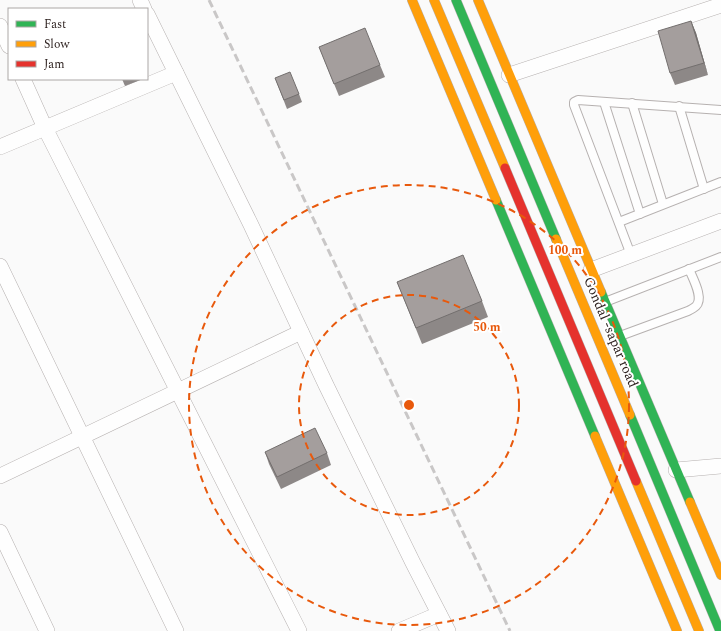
<svg xmlns="http://www.w3.org/2000/svg" width="721" height="631" viewBox="0 0 721 631" font-family="Spectral,serif">
<style>
.lines{fill:none;stroke-linecap:round;stroke-linejoin:round}
.lane-casing{stroke:#b6b1b0;stroke-width:10}
.street-casing{stroke:#b6b1b0;stroke-width:16}
.fast-casing{stroke:#b6b1b0;stroke-width:10}
.slow-casing{stroke:#b6b1b0;stroke-width:10}
.jam-casing{stroke:#b6b1b0;stroke-width:10}
.lane{stroke:#fefefe;stroke-width:8}
.street{stroke:#fefefe;stroke-width:15}
.fast{stroke:#30b455;stroke-width:9}
.slow{stroke:#ff9f0a;stroke-width:9}
.jam{stroke:#e5322d;stroke-width:9}
.rail{stroke:#c9c7c7;stroke-width:3;stroke-dasharray:8 4;stroke-linecap:butt}
.wall{fill:#8d8887}
.shaded-wall{fill:#736f6e}
.building{fill:#a49e9d;stroke:#736f6e}
.ring{fill:none;stroke:#e8590c;stroke-width:2;stroke-dasharray:7 5}
.labels{text-anchor:middle;dominant-baseline:central;stroke-width:4;stroke-linejoin:round;paint-order:stroke}
.street-label{font-size:14px;fill:#2e2220;stroke:#fff}
.centre{fill:#e8590c;stroke:#fff;stroke-width:2}
.ring-label{font-size:12px;text-anchor:middle;font-weight:bold;fill:#e8590c;stroke:#fff;stroke-width:4;stroke-linejoin:round;paint-order:stroke}
</style>
<rect width="100%" height="100%" fill="#fafafa"/>
<g class="lines">
<!-- lane casing -->
<g class="lane-casing">
<g id="lane">
<polyline points="604,102 640,214"/>
<polyline points="632,103 663,204"/>
<polyline points="679,106 704,189"/>
<polyline points="619,222 721,182"/>
<polyline points="631,255 574,105 574,102 578,100 721,110"/>
<polyline points="605,302 721,257"/>
<path d="M620,336l68,-25c2,-1 6,-3 8,-5 8,-8 -3,-27 -7,-37"/>
</g>
</g>
<!-- street casing -->
<g class="street-casing">
<g id="street">
<polyline points="140,0 144,9"/>
<polyline points="147,14 251,225 326,385 413,563 448,631"/>
<polyline points="0,26 9,46"/>
<polyline points="509,75 721,5"/>
<polyline points="23,79 45,128 299,631"/>
<polyline points="0,147 176,73"/>
<polyline points="0,266 176,631"/>
<polyline points="591,270 721,221"/>
<polyline points="676,470 721,466"/>
<polyline points="0,476 301,332"/>
<polyline points="0,532 47,631"/>
<polyline points="399,631 439,614"/>
</g>
</g>
<!-- fast casing -->
<g class="fast-casing">
<g id="fast">
<polyline points="456,0 556,239"/>
<polyline points="496,200 595,436"/>
<polyline points="601,292 690,502"/>
<polyline points="630,415 720,631"/>
</g>
</g>
<!-- slow casing -->
<g class="slow-casing">
<g id="slow">
<polyline points="412,0 496,200"/>
<polyline points="434,0 505,168"/>
<polyline points="478,0 601,292"/>
<polyline points="556,239 630,415"/>
<polyline points="595,436 677,631"/>
<polyline points="636,481 699,631"/>
<polyline points="690,502 721,575"/>
</g>
</g>
<!-- jam casing -->
<g class="jam-casing">
<polyline id="jam" points="505,168 636,481"/>
</g>
<!-- lane -->
<use href="#lane" class="lane"/>
<!-- street -->
<use href="#street" class="street"/>
<!-- fast -->
<use href="#fast" class="fast"/>
<!-- slow -->
<use href="#slow" class="slow"/>
<!-- jam -->
<use href="#jam" class="jam"/>
<!-- rail -->
<polyline class="rail" points="209,0 510,631"/>
</g>
<!-- wall -->
<g class="wall">
<polygon points="691,21 696,33 708,75 675,85 670,73"/>
<polygon points="319,47 380,65 385,77 339,96"/>
<polygon points="275,78 299,94 302,102 287,109"/>
<polygon points="122,79 143,79 125,86"/>
<polygon points="397,282 482,301 488,317 422,344"/>
<polygon points="265,452 327,453 331,465 281,489 269,464"/>
</g>
<!-- shaded-wall -->
<polygon class="shaded-wall" points="691,21 696,33 708,75 704,63"/>
<!-- building -->
<g class="building">
<polygon points="691,21 704,63 670,73 658,31"/>
<polygon points="365,28 380,65 334,84 319,47"/>
<polygon points="290,72 299,94 284,100 275,78"/>
<polygon points="463,255 482,301 416,328 397,282"/>
<polygon points="315,428 327,453 277,477 265,452"/>
</g>
<!-- distance rings -->
<g class="ring">
<circle cx="409" cy="405" r="110"/>
<circle cx="409" cy="405" r="220"/>
</g>
<g class="labels">
<!-- street labels -->
<g class="street-label">
<text transform="translate(611 332) rotate(67)">Gondal -sapar road</text>
</g>
</g>
<circle cx="409" cy="405" r="6" class="centre"/>
<g class="ring-label">
<text x="565" y="254">100 m</text>
<text x="487" y="331">50 m</text>
</g>
<!-- legend -->
<rect x="8" y="8" width="140" height="72" fill="#ffffff" stroke="#aba7a6"/>
<rect x="16" y="21" width="20" height="6" fill="#30b455" stroke="#aba7a6"/>
<text x="44" y="28" font-size="12" fill="#2e2220">Fast</text>
<rect x="16" y="41" width="20" height="6" fill="#ff9f0a" stroke="#aba7a6"/>
<text x="44" y="48" font-size="12" fill="#2e2220">Slow</text>
<rect x="16" y="61" width="20" height="6" fill="#e5322d" stroke="#aba7a6"/>
<text x="44" y="68" font-size="12" fill="#2e2220">Jam</text>
</svg>
